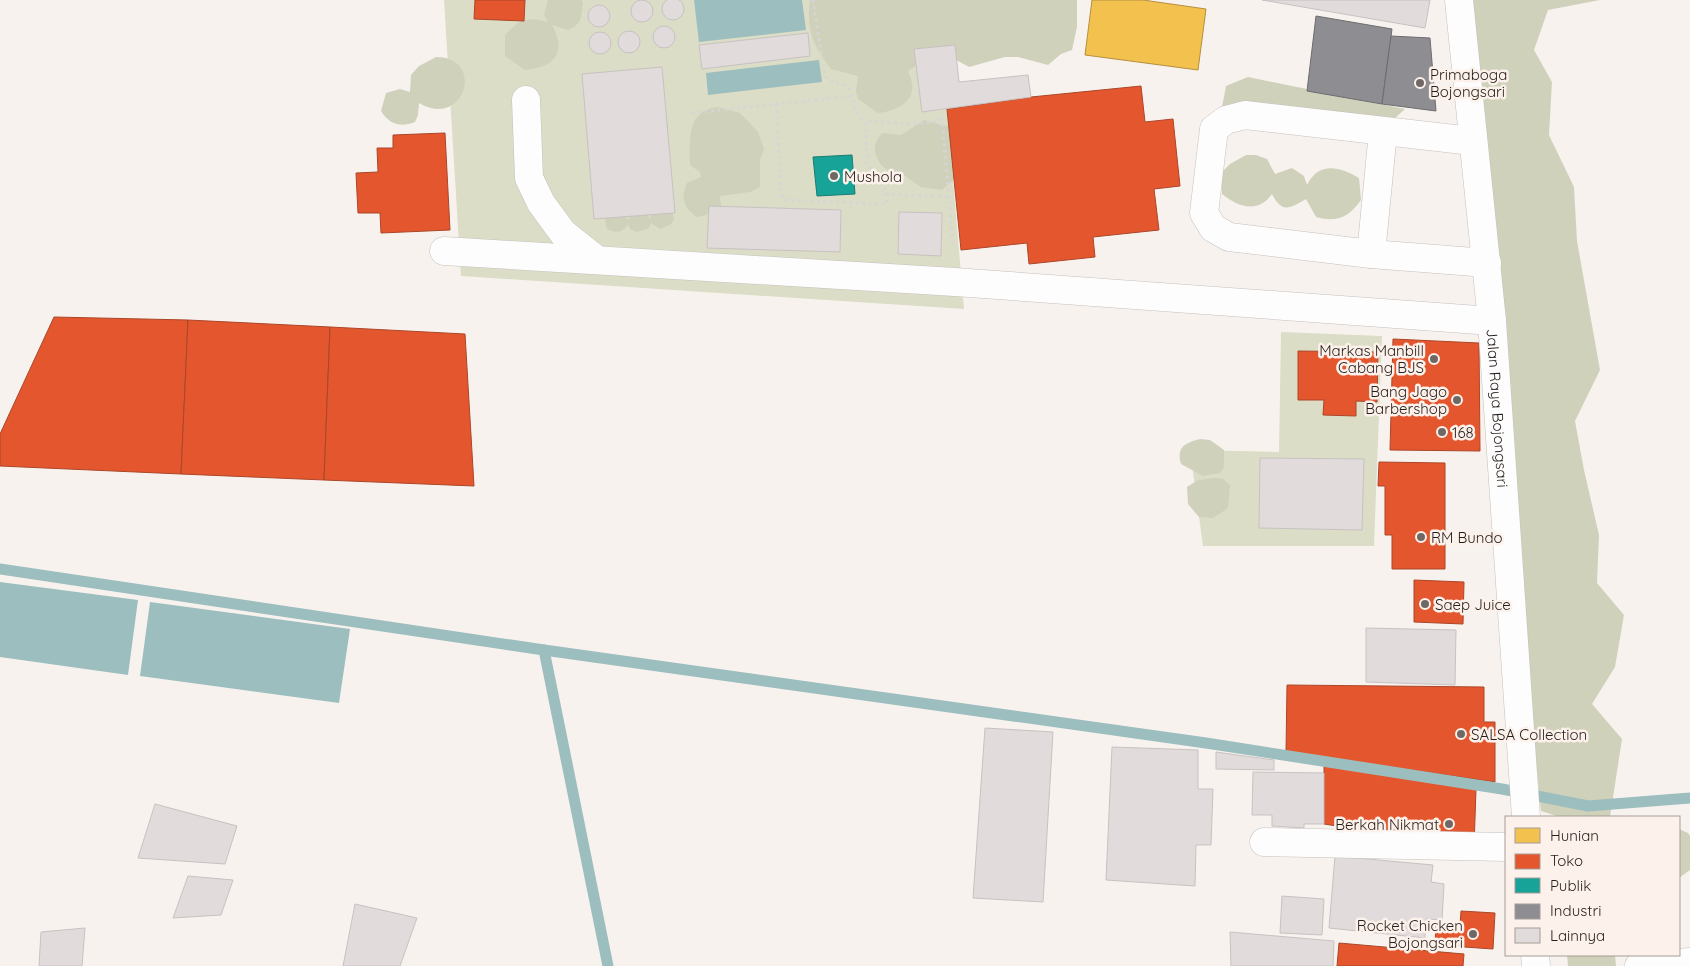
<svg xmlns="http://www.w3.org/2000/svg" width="1690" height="966" viewBox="0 0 1690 966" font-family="Quicksand,sans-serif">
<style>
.green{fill:#dbddc6}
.forest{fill:#cfd1ba}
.water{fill:#9cbebe}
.homes{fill:#f2c14e;stroke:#b4903e}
.shops{fill:#e4572e;stroke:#ab4628}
.public{fill:#17a398;stroke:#1b7b72}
.industry{fill:#8d8d92;stroke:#6e6c6e}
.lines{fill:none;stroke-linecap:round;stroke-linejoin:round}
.stream{stroke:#9cbebe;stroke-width:11}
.building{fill:#e2dbdc;stroke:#c7c1c1}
.minor-casing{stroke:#c6c0bc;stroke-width:29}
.major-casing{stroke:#c6c0bc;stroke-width:29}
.path{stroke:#d7d5d5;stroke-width:3;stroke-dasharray:2.5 4;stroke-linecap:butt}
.minor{stroke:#fefdfd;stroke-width:28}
.major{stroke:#fefdfd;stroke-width:28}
.poi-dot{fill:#6f6865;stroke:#fcf1eb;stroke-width:2}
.labels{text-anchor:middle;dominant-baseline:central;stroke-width:5;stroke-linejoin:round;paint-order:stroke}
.poi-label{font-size:15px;fill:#251e1a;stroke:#fcf1eb;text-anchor:start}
.street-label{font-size:15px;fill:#251e1a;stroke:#fcf1eb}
</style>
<rect width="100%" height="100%" fill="#f8f2ef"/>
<!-- green -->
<g class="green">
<polygon points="444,0 909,0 922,112 947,109 964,309 461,276"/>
<polygon points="1281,332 1382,336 1374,546 1203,546 1190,450 1279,452"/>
</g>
<!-- forest -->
<g class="forest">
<path d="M548,0h33l2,2c-2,14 0,22 -15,28l-16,-5c15,28 3,42 -27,45l-20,-14v-21c15,-16 22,-19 43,-13l-4,-7z"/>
<path d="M810,0h267v27l-5,23 -11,4 -13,11 -30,-8h-13l-36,10 -20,-11 -26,5 -15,10c13,27 -6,39 -30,42l-20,-14 -2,-8 2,-15 -27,-7c-18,-25 -25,-37 -21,-69z"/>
<polygon points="1473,0 1600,0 1548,10 1534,50 1552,82 1549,135 1574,187 1577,241 1600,370 1575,421 1584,470 1599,535 1597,583 1624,615 1615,667 1592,704 1622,739 1610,817 1560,817 1541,811 1487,263"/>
<path d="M436,57c50,0 29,73 -17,46l-1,12 -3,7c-15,6 -26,2 -34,-11l5,-18 14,-4 10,3 1,-17 8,-9z"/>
<polygon points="1248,77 1405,109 1394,119 1222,107 1226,86"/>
<path d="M717,107l23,6 18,19 6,17 -4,11v27l-10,5 -30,4 1,10 -15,9 -9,2c-13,-9 -17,-19 -10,-34l14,-6 -1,-5 -10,-7c0,-24 -4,-54 27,-58z"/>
<path d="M924,120l29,8 5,48 -16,14 -21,-3 -23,-16 -5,2c-16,-6 -26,-28 -10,-40l18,2z"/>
<path d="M1246,155h10l11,4 8,15 17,-6 12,8 3,9c12,-24 33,-18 52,-7l2,22c-12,17 -24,23 -45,17l-10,-18c-16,9 -24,15 -34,-5 -14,20 -34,13 -50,0l-1,-21 9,-9z"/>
<path d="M623,211l5,9 3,-5 15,-4 4,8 3,-8 19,1 2,7 -3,5 -11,5 -9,-6 -2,5 -12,4 -7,-3 -2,-5c-5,9 -12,9 -21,5l-2,-9 2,-5z"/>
<path d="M1200,439l10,1 14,10v17l-4,6 -17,3 -22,-12c-5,-17 4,-21 19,-25z"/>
<polygon points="1214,478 1223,479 1230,485 1228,508 1213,518 1199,517 1188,504 1187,487 1198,480"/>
<polygon points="1679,829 1688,833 1690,836 1690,870 1679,878"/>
<polygon points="1567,955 1615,955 1616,966 1568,966"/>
</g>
<!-- water -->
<g class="water">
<polygon points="694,0 802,0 806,30 699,42"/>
<polygon points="819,60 822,82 708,95 706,73"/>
<polygon points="0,582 138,600 128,675 0,657"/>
<polygon points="150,602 350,629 339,703 140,676"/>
</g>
<!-- homes -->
<polygon class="homes" points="1092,0 1143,0 1206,9 1198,70 1085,55"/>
<!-- shops -->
<g class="shops">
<polygon points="475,0 525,0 524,21 474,19"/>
<polygon points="1141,86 1145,122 1173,119 1180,186 1154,189 1159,230 1093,237 1095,257 1029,264 1027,243 961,250 947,109 1031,97"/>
<polygon points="445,133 450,230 381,233 380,213 358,213 356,173 378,172 377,148 393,148 393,135"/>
<polygon points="54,317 188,320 181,474 0,466 0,434"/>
<polygon points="188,320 330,327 324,480 181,474"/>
<polygon points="330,327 465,334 474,486 324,480"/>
<polygon points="1393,339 1479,343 1480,451 1390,450"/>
<polygon points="1298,351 1378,352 1377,402 1356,401 1356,416 1323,415 1324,400 1298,400"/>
<polygon points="1379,462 1445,463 1445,569 1392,569 1392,535 1385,535 1385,486 1378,486"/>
<polygon points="1414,580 1464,582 1463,624 1414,622"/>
<polygon points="1287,685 1484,687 1484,722 1495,722 1495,782 1286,752"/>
<polygon points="1324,765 1476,789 1474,847 1324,824"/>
<polygon points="1461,911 1495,913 1493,949 1435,945 1436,924 1460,925"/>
<polygon points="1339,943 1464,954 1463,966 1337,966"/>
</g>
<!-- public -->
<polygon class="public" points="852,155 855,194 817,196 813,157"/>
<!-- industry -->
<g class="industry">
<polygon points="1316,16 1392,29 1382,104 1307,91"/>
<polygon points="1391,36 1430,38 1436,111 1382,104"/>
</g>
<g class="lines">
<!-- stream -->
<g class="stream">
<polyline points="0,569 544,650 1206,743 1502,789 1588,806 1690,798"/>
<polyline points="544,650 608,966"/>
</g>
</g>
<!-- building -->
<g class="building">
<circle cx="673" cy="9" r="11"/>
<circle cx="642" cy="11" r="11"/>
<polygon points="1262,0 1430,0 1425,28"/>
<circle cx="599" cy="16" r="11"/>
<circle cx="664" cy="37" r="11"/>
<circle cx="629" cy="42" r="11"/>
<circle cx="600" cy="43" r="11"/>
<polygon points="808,33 810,56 702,69 699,45"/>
<polygon points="955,45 959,82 1028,75 1031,97 922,112 914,49"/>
<polygon points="662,67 675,213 594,219 582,74"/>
<polygon points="709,206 841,210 840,252 707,248"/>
<polygon points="899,212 942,213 941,256 898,254"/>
<polygon points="1260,458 1364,459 1362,530 1259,528"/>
<polygon points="1366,628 1456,630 1455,685 1366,682"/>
<polygon points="985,728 1053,732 1043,902 973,898"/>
<polygon points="1112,747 1198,750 1198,789 1213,789 1211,845 1196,845 1195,886 1106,880"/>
<polygon points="1216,752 1274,760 1274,770 1216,769"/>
<polygon points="1253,772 1324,773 1324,824 1304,824 1304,828 1272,826 1272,815 1252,815"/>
<polygon points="155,804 237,826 225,864 138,858"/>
<polygon points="1335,856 1433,865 1431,882 1444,884 1442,920 1426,919 1425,938 1329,928"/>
<polygon points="188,876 233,880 221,915 173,918"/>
<polygon points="1282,896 1324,899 1322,935 1280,933"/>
<polygon points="355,904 417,918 400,966 343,966"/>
<polygon points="85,928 82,966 39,966 41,932"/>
<polygon points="1230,932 1334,941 1333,966 1231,966"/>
</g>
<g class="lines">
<!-- minor casing -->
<g class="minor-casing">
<g id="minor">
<polyline points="526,100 529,178 541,203 563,233 597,260"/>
<polyline points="1472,141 1245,115 1226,120 1214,129 1204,213 1213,228 1229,237 1371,254 1487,263"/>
<polyline points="444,251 955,282 1492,321"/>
<polyline points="1371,254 1383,132"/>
<polyline points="1264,842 1506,847"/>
<polyline points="1639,966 1690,962"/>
</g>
</g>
<!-- major casing -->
<g class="major-casing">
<g id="major">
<path id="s1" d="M1459,0l33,321 34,496"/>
<polyline points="1535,955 1536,966"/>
</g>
</g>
<!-- path -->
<g class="path">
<path d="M813,0l11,72 4,8c6,2 14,3 19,7 12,10 3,27 19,34"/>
<polyline points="777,104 780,192 784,200 887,204 884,183 867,165 866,121 915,124 942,120 953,247"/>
<polyline points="692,113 853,96"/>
<polyline points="886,194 950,197"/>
</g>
<!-- minor -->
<use href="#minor" class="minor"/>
<!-- major -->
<use href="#major" class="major"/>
</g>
<!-- markers -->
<g class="poi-dot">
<circle cx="1420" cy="83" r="5"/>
<circle cx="834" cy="176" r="5"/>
<circle cx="1434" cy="359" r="5"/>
<circle cx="1457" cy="400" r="5"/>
<circle cx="1442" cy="432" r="5"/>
<circle cx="1421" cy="537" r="5"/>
<circle cx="1425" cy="604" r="5"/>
<circle cx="1461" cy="734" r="5"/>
<circle cx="1449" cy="824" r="5"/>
<circle cx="1473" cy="934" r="5"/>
</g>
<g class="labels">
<!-- poi labels -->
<g class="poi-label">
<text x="1430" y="74">Primaboga<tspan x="1430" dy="17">Bojongsari</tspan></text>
<text x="844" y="176">Mushola</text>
<text x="1424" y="350" text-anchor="end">Markas Manbill<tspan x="1424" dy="17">Cabang BJS</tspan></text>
<text x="1447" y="391" text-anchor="end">Bang Jago<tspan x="1447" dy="17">Barbershop</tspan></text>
<text x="1452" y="432">168</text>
<text x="1431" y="537">RM Bundo</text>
<text x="1435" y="604">Saep Juice</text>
<text x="1471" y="734">SALSA Collection</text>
<text x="1439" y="824" text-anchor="end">Berkah Nikmat</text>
<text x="1463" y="925" text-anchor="end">Rocket Chicken<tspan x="1463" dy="17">Bojongsari</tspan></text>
</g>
<!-- street labels -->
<g class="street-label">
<text stroke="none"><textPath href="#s1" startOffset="410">Jalan Raya Bojongsari</textPath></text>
</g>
</g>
<!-- legend -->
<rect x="1505" y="816" width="175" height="140" fill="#fcf1eb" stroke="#a69d97"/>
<rect x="1515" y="828" width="25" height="15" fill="#f2c14e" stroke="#a69d97"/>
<text x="1550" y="841" font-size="15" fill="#251e1a">Hunian</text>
<rect x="1515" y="854" width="25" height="15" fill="#e4572e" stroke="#a69d97"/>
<text x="1550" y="866" font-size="15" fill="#251e1a">Toko</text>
<rect x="1515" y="878" width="25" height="15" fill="#17a398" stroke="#a69d97"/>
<text x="1550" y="891" font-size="15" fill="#251e1a">Publik</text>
<rect x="1515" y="904" width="25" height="15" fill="#8d8d92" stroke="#a69d97"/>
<text x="1550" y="916" font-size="15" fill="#251e1a">Industri</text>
<rect x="1515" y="928" width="25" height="15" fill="#e2dbdc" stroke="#a69d97"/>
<text x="1550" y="941" font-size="15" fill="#251e1a">Lainnya</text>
</svg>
